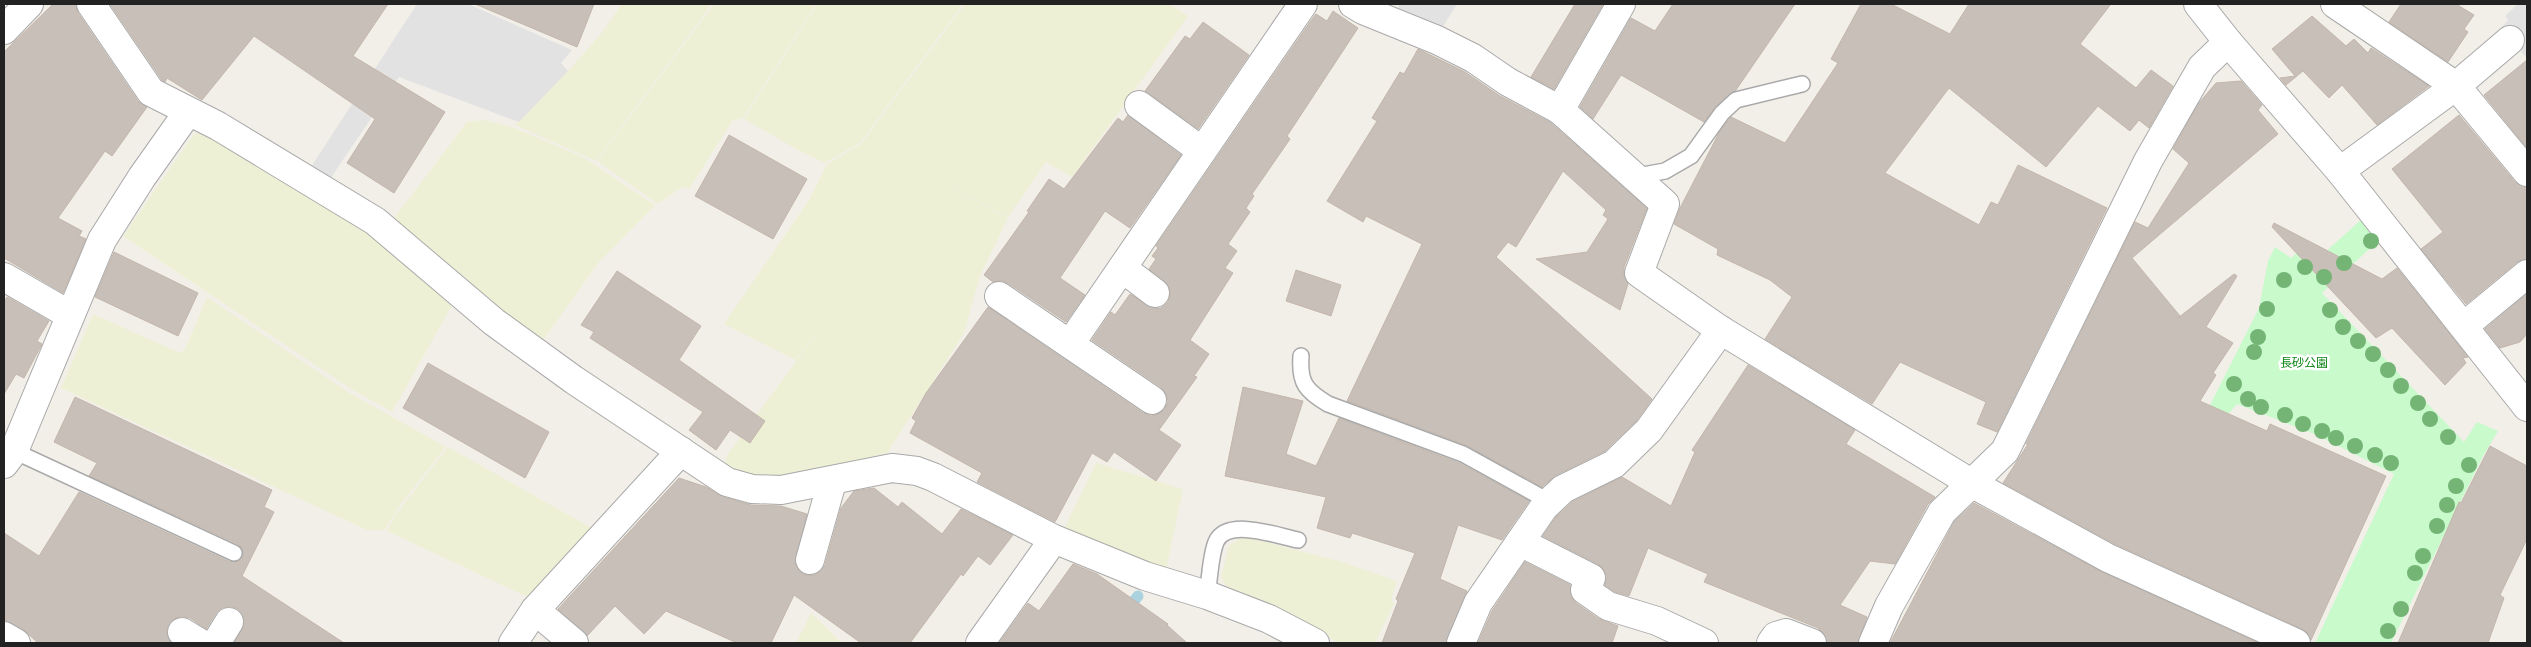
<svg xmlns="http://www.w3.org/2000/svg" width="2531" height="647" viewBox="0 0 2531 647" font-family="'DejaVu Sans','Noto Sans JP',sans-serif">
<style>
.farmland{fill:#eef0d5}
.park{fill:#c8facc}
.parking{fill:#e2e2e2}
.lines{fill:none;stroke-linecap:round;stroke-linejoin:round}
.stream{stroke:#aad3df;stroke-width:11}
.building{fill:#c7bfb8;stroke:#c4b6ab}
.lane-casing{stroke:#a9a9a9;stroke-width:18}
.street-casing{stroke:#a9a9a9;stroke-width:30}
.lane{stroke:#fff;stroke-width:15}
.street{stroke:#fff;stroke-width:28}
.tree{fill:#74b475}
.labels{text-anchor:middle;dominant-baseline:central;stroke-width:5;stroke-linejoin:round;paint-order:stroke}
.park-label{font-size:12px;fill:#0c8416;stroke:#fff}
</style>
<rect width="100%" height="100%" fill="#f2efe9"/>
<!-- farmland -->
<g class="farmland">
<polygon points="622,4 712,4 596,161 515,125 568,71 600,35"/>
<polygon points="714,4 816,4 743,118 733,120 689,189 682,187 658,204 597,161"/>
<polygon points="817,4 963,4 860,143 825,163 798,150 744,119"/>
<polygon points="965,4 1170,4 1188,16 1072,177 1046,162 1008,217 930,176 1008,218 980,276 964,333 887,453 787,479 752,477 725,465 726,457 835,308 796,360 724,324 809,200 827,164 861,144"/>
<polygon points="484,120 512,127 583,157 655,205 599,262 539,346 391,222 467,122"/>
<polygon points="206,132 374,230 455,300 392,412 351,389 123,236 194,134"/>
<polygon points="207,297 348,392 446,447 400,505 385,530 367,530 61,388 93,314 180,353 185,349"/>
<polygon points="448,447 597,531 534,600 387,531 396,514"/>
<polygon points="1096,463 1183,489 1166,570 1063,531"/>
<polygon points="1242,536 1339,561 1397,581 1391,600 1394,603 1375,643 1340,643 1278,613 1231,594 1221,577 1229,546"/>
<polygon points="811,613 842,643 796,643"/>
</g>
<!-- park -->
<polygon class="park" points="2363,218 2381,238 2322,293 2464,442 2477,422 2498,431 2483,456 2391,643 2315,643 2394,474 2312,433 2237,404 2225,418 2208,409 2259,308 2268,261 2275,247 2291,258 2299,251 2313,263"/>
<!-- parking -->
<g class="parking">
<polygon points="417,4 468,4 572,50 561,63 568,71 519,122 399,77 328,182 311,167"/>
<polygon points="1400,4 1457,4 1442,28 1397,9"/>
<polygon points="2518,4 2527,4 2527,58 2500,29 2508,20 2505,16"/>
</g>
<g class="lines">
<!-- stream -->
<polyline class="stream" points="1125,612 1138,596"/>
</g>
<!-- building -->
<g class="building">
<polygon points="53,4 76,4 78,13 138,101 147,107 112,156 105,151 58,218 82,231 79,236 86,239 63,293 4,258 4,52"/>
<polygon points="110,4 388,4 353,56 445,112 394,193 347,163 375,119 254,36 202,100 167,78 165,82 162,80"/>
<polygon points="475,4 594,4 577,47"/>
<polygon points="1575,4 1603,4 1554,89 1531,77"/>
<polygon points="1673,4 1795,4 1736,90 1716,106 1704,122 1621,75 1593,119 1580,107 1631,18 1655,31"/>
<polygon points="1861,4 1891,4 1950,34 1969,4 2111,4 2080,44 2136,88 2151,70 2173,86 2149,128 2139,120 2130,131 2098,106 2046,167 1949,88 1885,173 1979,225 1991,202 1998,205 2018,165 2107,208 1997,432 1977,424 1986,402 1900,362 1872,404 1765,339 1792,297 1770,280 1717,255 1718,249 1674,224 1680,208 1720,131 1731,117 1785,143 1838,63 1831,59"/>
<polygon points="2401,4 2456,4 2474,15 2464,29 2468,32 2448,62 2389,22"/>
<polygon points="1333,11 1358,28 1287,136 1290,139 1252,194 1254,196 1246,208 1250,212 1228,244 1237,251 1225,268 1233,273 1190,340 1209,354 1194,376 1197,377 1159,430 1181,445 1156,481 1114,452 1107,462 1092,453 1055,522 977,482 982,473 910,433 916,421 912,418 926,393 988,307 1143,413 1151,416 1158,414 1165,409 1168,401 1166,394 1161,387 1092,340 1111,312 1115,315 1130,294 1153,308 1161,308 1168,302 1170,294 1169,287 1149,269 1156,259 1152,256 1158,248 1156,246 1310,22 1316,14 1327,21"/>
<polygon points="2312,16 2346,46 2354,39 2368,53 2371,48 2429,86 2377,125 2342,85 2329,98 2303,71 2286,85 2280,78 2295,76 2272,49"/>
<polygon points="1203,22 1249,55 1198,129 1145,91 1185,36 1190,39"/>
<polygon points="1418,49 1465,72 1500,96 1551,123 1647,208 1624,267 1624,275 1628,284 1620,310 1536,259 1587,252 1608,219 1603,215 1606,210 1563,171 1516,247 1508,242 1496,257 1652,399 1637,420 1605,451 1556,475 1542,487 1466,445 1347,401 1422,244 1366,216 1363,222 1327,201 1377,121 1372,118 1400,72 1404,74"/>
<polygon points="2527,60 2527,148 2484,95"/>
<polygon points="2241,81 2262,105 2258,110 2278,134 2132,258 2180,316 2178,318 2234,274 2237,276 2206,327 2233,343 2213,373 2216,375 2200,401 2267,431 2270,424 2386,476 2311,640 2302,629 2115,544 2003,483 2028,444 2026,444 2135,222 2148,228 2189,163 2173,149 2198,104 2216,83"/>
<polygon points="1128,115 1181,155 1130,228 1105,211 1060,278 1085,295 1066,322 1008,283 1001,281 993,282 984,275 1029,212 1027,211 1049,179 1064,189 1118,118 1123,122"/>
<polygon points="2459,115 2515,182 2527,187 2527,259 2517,262 2466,304 2421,249 2443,232 2392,169"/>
<polygon points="729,135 807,179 773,239 695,196"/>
<polygon points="2274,223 2382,279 2397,268 2468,357 2463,358 2466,363 2445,385 2392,328 2376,338 2272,227"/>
<polygon points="114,252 198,293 178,336 95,297"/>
<polygon points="1296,270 1341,285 1331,316 1286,301"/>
<polygon points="617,271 701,326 679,360 765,421 750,443 730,430 716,450 689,430 703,412 590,338 594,332 581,325"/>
<polygon points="2527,294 2527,334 2520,342 2500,348 2485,329"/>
<polygon points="7,297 49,321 37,341 42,344 24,378 16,374 4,394 4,302"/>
<polygon points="428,363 549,432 525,478 403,408"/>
<polygon points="1748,365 1855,430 1846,444 1935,497 1928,504 1895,564 1870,561 1840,605 1867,617 1858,643 1827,643 1824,634 1818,628 1704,582 1708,574 1648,548 1629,596 1615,592 1605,585 1607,577 1604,570 1598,564 1543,536 1556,517 1572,502 1622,477 1671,506 1695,452 1692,450"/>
<polygon points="1243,387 1303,401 1286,454 1316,466 1339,418 1459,463 1529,501 1502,540 1458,525 1440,579 1467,591 1446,643 1382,643 1398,601 1396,599 1415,553 1352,533 1350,538 1317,528 1326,497 1225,476"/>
<polygon points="75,397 272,490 264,507 274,512 242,576 344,643 234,643 245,622 243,615 238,609 230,606 222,608 216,613 206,629 190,618 182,616 174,619 169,623 166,631 172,643 38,643 24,630 4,620 4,533 39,556 79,492 230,562 239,561 243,556 242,548 238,544 89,476 97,463 54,442"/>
<polygon points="2490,446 2527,466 2527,539 2500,595 2504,598 2488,643 2398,643 2459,502 2461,503"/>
<polygon points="679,478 706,487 723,497 751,505 781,506 807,514 795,563 799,571 806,575 814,575 821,571 825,565 841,508 854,491 874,488 898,507 902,502 942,534 961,509 1013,535 990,565 978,556 963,576 961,574 910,643 861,643 794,595 771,643 737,643 666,611 644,634 615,606 587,636 558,609"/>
<polygon points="1974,503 2102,572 2259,643 1890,643 1954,522"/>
<polygon points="1525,562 1570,585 1571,597 1576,603 1599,619 1618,626 1612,643 1478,643 1492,611"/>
<polygon points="1073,564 1097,574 1168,624 1167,625 1187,643 999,643 1028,603 1039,611"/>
</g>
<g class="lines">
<!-- lane casing -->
<g class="lane-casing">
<g id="lane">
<polyline points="1632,177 1665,171 1691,156 1722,113 1736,100 1802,84"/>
<path d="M1301,356c-2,27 5,35 27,48l135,50 87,48"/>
<polyline points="14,451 234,553"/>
<path d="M1207,595c3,-16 3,-38 9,-53 11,-25 62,-6 82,-2"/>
</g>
</g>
<!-- street casing -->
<g class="street-casing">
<g id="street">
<polyline points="91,4 151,92 218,126 375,221 494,322 574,380 727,482 752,489 781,490 892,468 917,471 933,477 1054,539 1145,576 1207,595 1269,619 1315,643"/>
<polyline points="1353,4 1363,10 1437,40 1473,58 1508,82 1560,110 1665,204 1639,273 1719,329 1971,483 2108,558 2296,643"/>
<polyline points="2198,4 2228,42 2340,171 2527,407"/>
<polyline points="2335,4 2456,86 2527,172"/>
<polyline points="4,30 29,4"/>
<polyline points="1139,105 1202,151"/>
<polyline points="1560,110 1621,4"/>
<polyline points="2340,171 2456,86 2510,40"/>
<polyline points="1122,268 1155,293"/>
<polyline points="4,277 70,315"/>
<polyline points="999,296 1152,400"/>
<polyline points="2464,326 2527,274"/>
<polyline points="1070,344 1303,4"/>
<polyline points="4,464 14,451 102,240 142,177 188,112"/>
<polyline points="1520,542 1591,578 1585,590 1608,606 1657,621 1704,643"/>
<polyline points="810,560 832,482"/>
<polyline points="535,610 574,643"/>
<polyline points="182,632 200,643"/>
<polyline points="4,636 16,643"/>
<polyline points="216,643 229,622"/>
<polyline points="513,643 535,610 681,451"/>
<polyline points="980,643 1054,539"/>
<polyline points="1461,643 1478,603 1544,507 1563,489 1614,464 1649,430 1721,330"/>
<polyline points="1771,643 1776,636 1786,633 1812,643"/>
<polyline points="1873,643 1889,606 1942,512 2005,451 2148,161 2202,67 2228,42"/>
</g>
</g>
<!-- lane -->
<use href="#lane" class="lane"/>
<!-- street -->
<use href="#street" class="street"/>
</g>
<!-- trees -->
<g class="tree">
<circle cx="2371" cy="241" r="8"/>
<circle cx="2344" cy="263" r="8"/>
<circle cx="2305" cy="267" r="8"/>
<circle cx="2324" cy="277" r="8"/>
<circle cx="2284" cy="280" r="8"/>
<circle cx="2267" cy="309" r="8"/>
<circle cx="2330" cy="310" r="8"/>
<circle cx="2343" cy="327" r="8"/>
<circle cx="2258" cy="337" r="8"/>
<circle cx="2358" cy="341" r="8"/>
<circle cx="2254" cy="352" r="8"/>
<circle cx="2373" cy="354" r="8"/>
<circle cx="2388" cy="370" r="8"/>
<circle cx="2234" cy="384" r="8"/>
<circle cx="2401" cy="386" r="8"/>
<circle cx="2248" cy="399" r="8"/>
<circle cx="2418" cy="403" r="8"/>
<circle cx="2261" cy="407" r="8"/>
<circle cx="2285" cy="415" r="8"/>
<circle cx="2430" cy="419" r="8"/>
<circle cx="2303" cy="424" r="8"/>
<circle cx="2322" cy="431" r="8"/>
<circle cx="2448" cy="437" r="8"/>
<circle cx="2336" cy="438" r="8"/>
<circle cx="2355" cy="446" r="8"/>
<circle cx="2375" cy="455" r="8"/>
<circle cx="2391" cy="463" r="8"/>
<circle cx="2469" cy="465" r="8"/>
<circle cx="2456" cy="486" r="8"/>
<circle cx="2447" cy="505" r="8"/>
<circle cx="2437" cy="526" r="8"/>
<circle cx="2423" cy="556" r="8"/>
<circle cx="2415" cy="573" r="8"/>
<circle cx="2401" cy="609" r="8"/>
<circle cx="2388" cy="631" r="8"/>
</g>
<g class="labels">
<!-- park labels -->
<g class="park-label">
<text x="2304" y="363">長砂公園</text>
</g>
</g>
<!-- border -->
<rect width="2531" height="647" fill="none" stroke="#222222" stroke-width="10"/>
</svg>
